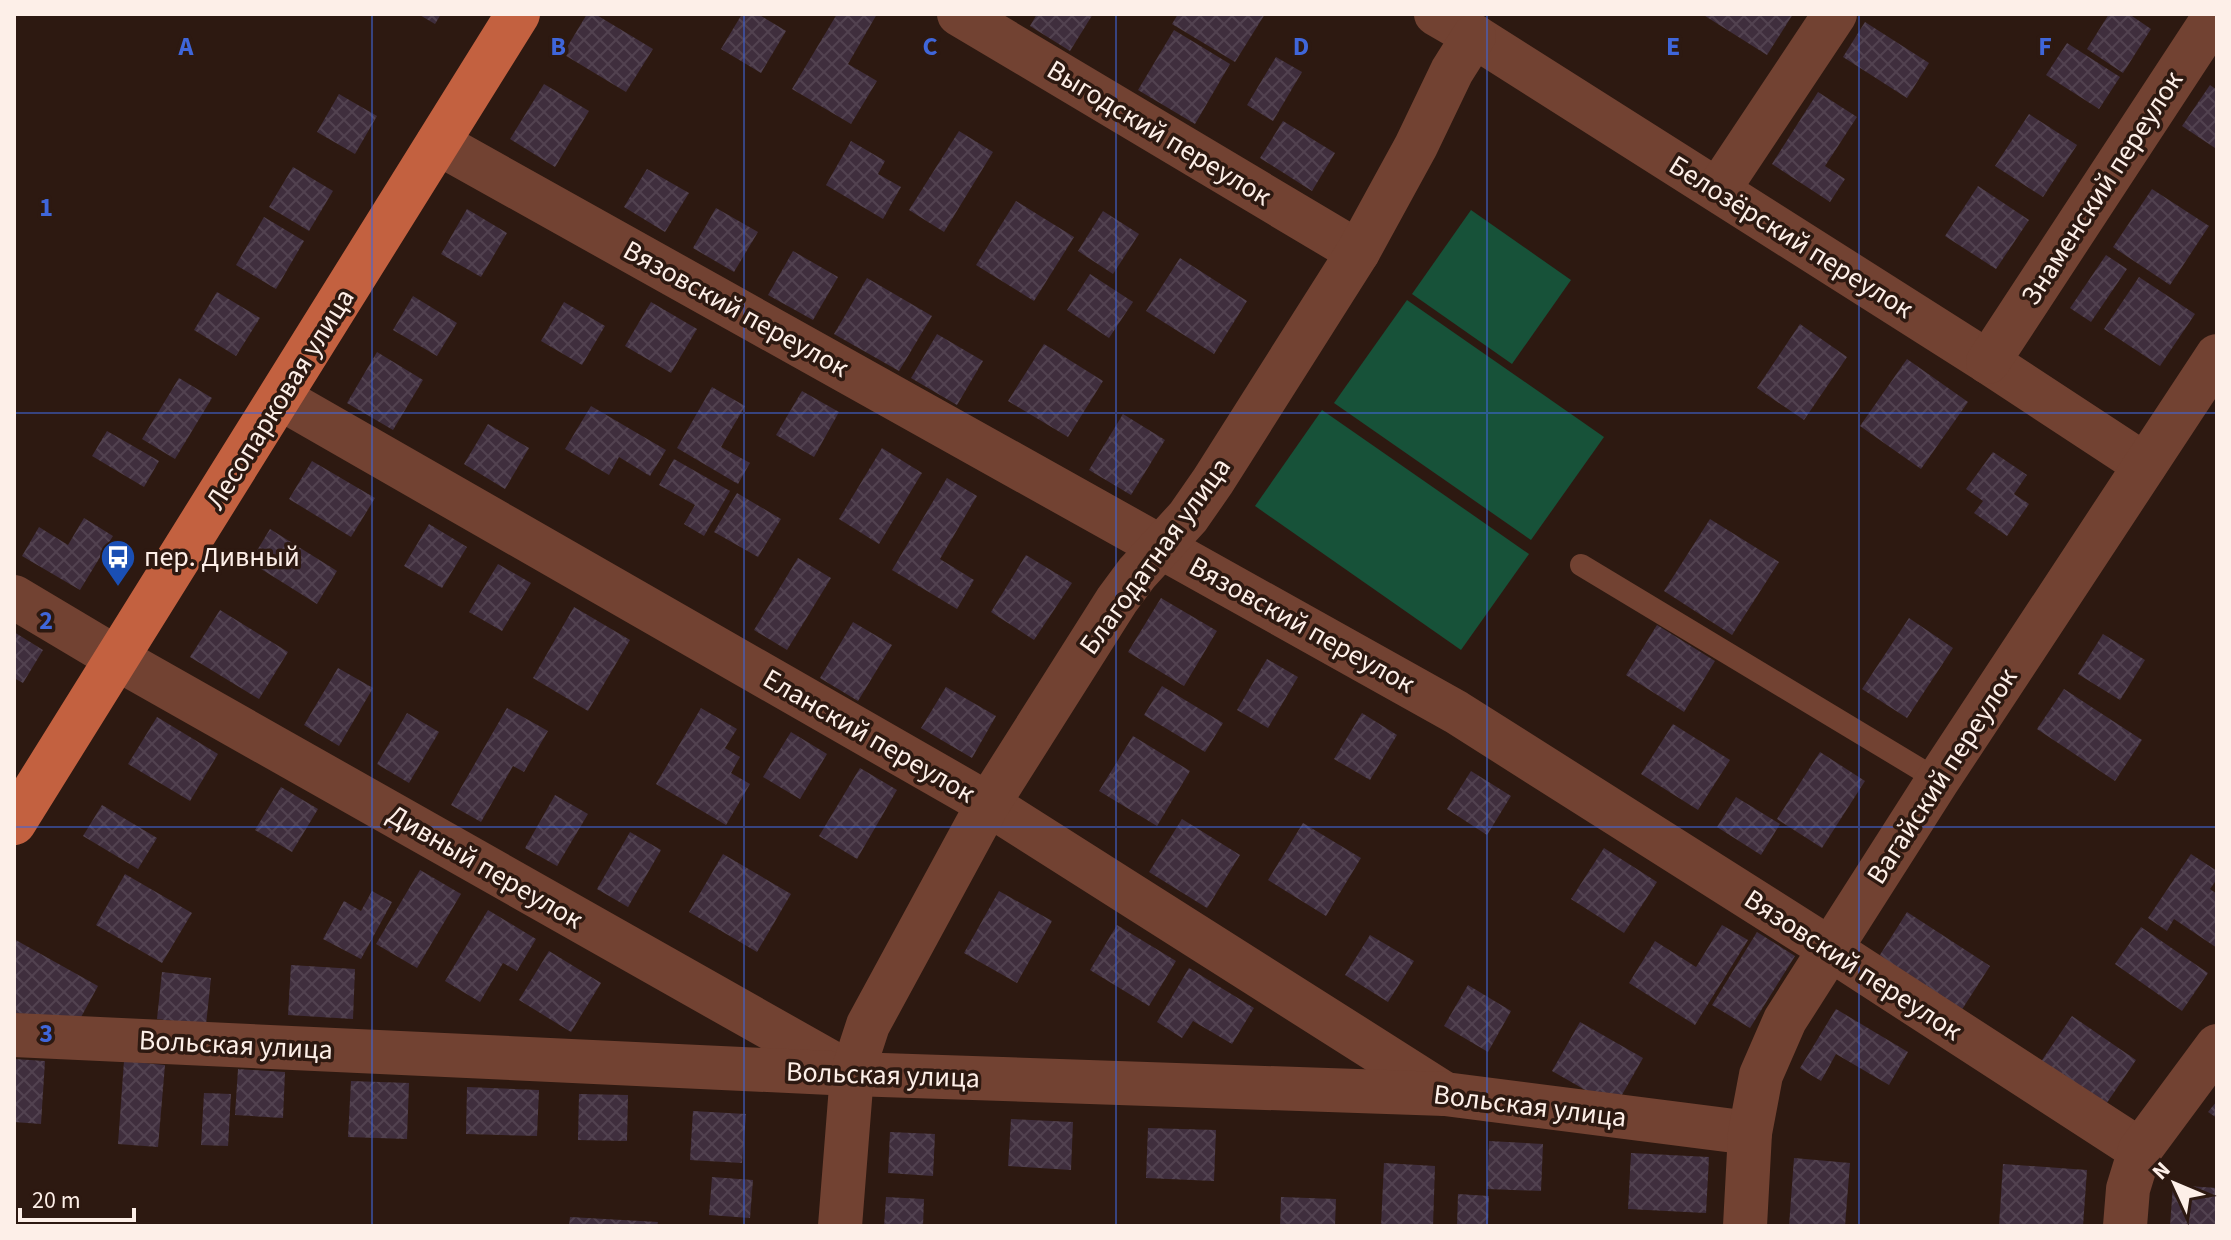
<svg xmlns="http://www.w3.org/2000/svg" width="2231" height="1240" viewBox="0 0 2231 1240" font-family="'Source Sans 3',sans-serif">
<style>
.park{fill:#175239}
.building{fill:url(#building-cross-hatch)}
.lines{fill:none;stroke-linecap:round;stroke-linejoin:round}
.lane{stroke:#724232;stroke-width:22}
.street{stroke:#724232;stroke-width:44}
.primary{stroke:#c36140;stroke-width:44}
.grid{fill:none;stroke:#3f66da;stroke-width:2;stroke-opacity:0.55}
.labels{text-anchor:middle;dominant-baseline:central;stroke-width:7;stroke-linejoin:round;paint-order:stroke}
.street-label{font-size:28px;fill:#fdefe8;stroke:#2d1911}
.poi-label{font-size:28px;fill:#fdefe8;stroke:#2d1911;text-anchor:start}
.grid-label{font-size:26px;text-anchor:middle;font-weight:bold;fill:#3f66da;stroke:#2d1911;stroke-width:7;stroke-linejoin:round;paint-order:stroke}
</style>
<defs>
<pattern id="building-cross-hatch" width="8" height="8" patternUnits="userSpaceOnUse" patternTransform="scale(2)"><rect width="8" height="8" fill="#3f2e3d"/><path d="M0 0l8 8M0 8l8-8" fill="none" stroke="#524250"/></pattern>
</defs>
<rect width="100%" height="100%" fill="#2d1911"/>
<!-- park -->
<g class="park">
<polygon points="1471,210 1571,280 1512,364 1412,294"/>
<polygon points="1407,300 1604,437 1531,540 1334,403"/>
<polygon points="1322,410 1529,554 1461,650 1255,506"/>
</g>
<!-- building -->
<g class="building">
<polygon points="418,14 441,14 435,24"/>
<polygon points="587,14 595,14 653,49 626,92 563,54"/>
<polygon points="742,14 758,14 786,31 761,73 721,49"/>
<polygon points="837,14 877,14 848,64 877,81 851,124 792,89"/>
<polygon points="1037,14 1093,14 1070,51 1030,26"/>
<polygon points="1178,14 1265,14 1235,62 1172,24"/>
<polygon points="1702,14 1793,14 1767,55"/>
<polygon points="2109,14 2129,14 2151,29 2123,73 2087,49"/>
<polygon points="1865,22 1929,63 1907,98 1843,57"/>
<polygon points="1174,30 1230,64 1195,124 1138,90"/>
<polygon points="2067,43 2120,77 2099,109 2046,75"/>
<polygon points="1276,57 1302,72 1273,121 1247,105"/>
<polygon points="544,84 589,111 555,167 510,139"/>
<polygon points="2210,85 2217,90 2215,148 2182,126"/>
<polygon points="1818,92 1857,117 1825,166 1845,179 1830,202 1772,164"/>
<polygon points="339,94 377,116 355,154 317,132"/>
<polygon points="2029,114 2077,145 2043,197 1995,166"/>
<polygon points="1283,121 1335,153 1312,191 1260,158"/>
<polygon points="959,131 993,152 944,232 909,210"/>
<polygon points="851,141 885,161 878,174 901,187 883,219 826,185"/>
<polygon points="293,167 333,191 309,231 269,207"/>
<polygon points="647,169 689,193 665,232 624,207"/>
<polygon points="1978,186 2029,220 1996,269 1945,236"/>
<polygon points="2152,189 2209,226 2170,285 2113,247"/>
<polygon points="1016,201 1074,237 1034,301 976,265"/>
<polygon points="716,208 758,232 734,272 693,248"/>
<polygon points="467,209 507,233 481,277 441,254"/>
<polygon points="1103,211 1139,234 1113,274 1078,251"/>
<polygon points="264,217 304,241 276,289 236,265"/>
<polygon points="793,251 838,277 813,320 768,295"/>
<polygon points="2106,255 2127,269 2091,322 2070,308"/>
<polygon points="1180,258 1247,301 1214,354 1146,311"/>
<polygon points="1090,274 1133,302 1109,338 1067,310"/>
<polygon points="2139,277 2195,314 2160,366 2104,329"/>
<polygon points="867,278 932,316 899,371 834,334"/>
<polygon points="217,292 260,318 236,356 194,330"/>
<polygon points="413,296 457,323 437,356 393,330"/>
<polygon points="564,302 605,326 582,365 541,341"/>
<polygon points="651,302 697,329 671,373 625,346"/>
<polygon points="1800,324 1847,357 1804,420 1757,388"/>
<polygon points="937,334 983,361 957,405 911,378"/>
<polygon points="1044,344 1103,381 1068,437 1008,401"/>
<polygon points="377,352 423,380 393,430 347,403"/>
<polygon points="1907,359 1968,402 1921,469 1860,426"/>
<polygon points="179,378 212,398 175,459 142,439"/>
<polygon points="712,387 745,406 721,447 750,463 738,484 677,448"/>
<polygon points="802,391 839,412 814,457 776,435"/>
<polygon points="591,406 666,450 650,476 619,457 609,475 565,449"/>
<polygon points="1123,414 1165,440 1131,495 1089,470"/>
<polygon points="488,424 529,448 505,489 464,464"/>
<polygon points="107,431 159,461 144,487 92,456"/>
<polygon points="882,448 922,473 879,544 839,519"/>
<polygon points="1993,452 2027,475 2014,494 2029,504 2007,536 1974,513 1983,501 1966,489"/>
<polygon points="674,459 730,491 704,536 684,524 695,505 659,485"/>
<polygon points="312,461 375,498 351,537 289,499"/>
<polygon points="947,478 977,496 940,559 974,580 957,609 892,570"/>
<polygon points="737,493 781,519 758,557 714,532"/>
<polygon points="84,518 113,536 80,590 22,556 39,527 68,545"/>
<polygon points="1710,519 1779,562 1732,635 1664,591"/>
<polygon points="429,524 467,547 442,588 404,566"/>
<polygon points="270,529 337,571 317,604 250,562"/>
<polygon points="1026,555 1072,583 1034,640 991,612"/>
<polygon points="798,558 831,578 787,650 754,630"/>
<polygon points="498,564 531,583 502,631 469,612"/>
<polygon points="1161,598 1217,631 1184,686 1128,652"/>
<polygon points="574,607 630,640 588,711 533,678"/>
<polygon points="220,610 288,652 259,699 190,657"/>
<polygon points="1909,618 1953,648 1907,718 1862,689"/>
<polygon points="853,622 892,645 858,701 820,678"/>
<polygon points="1657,625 1715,661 1684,712 1626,675"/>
<polygon points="14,632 43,650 23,683 14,678"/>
<polygon points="2103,634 2145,660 2120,700 2078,674"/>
<polygon points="1267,659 1298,677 1268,728 1237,710"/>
<polygon points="338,668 373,688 339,746 304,725"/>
<polygon points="1162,686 1223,723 1205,752 1144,715"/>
<polygon points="946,687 996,716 972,758 921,728"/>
<polygon points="2064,689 2142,740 2115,781 2037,729"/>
<polygon points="507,708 548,731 524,772 513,766 481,822 451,805"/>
<polygon points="701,708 737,729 725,748 740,757 731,773 750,784 726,825 656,784"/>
<polygon points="407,713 439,732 409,783 377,764"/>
<polygon points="1362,713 1397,735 1370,780 1334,759"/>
<polygon points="157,717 218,754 190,801 128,764"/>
<polygon points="1673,724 1730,760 1698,810 1641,774"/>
<polygon points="791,732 827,754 800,799 763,777"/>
<polygon points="1133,736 1190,771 1157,826 1099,791"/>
<polygon points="1820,752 1865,781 1822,848 1777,819"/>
<polygon points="860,768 897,790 857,859 819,836"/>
<polygon points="1471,771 1511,796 1487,835 1447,809"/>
<polygon points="281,787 318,809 292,852 255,830"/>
<polygon points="555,795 588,814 557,866 525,848"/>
<polygon points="1736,797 1780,824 1761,855 1717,827"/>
<polygon points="102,805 157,838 138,869 83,836"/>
<polygon points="1182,819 1240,855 1207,908 1149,872"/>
<polygon points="1303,823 1361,858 1326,916 1268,880"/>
<polygon points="630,832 661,850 628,907 597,889"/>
<polygon points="1604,848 1657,882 1624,933 1571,899"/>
<polygon points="723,854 791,894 757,952 689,912"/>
<polygon points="2191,854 2217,871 2217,879 2210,889 2217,894 2217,948 2174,919 2167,931 2148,918"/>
<polygon points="420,870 461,894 417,968 376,944"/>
<polygon points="125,874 192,913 162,963 96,925"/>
<polygon points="372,891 392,902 361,959 323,939 344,901 361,911"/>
<polygon points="999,891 1052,921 1017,983 964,953"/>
<polygon points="488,910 536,939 517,971 503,963 480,1002 445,981"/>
<polygon points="1907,912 1990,966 1961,1011 1878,958"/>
<polygon points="1117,925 1176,961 1149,1006 1090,970"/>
<polygon points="1722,925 1748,940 1695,1025 1629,983 1655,941 1696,967"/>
<polygon points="2141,927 2208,973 2182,1011 2115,964"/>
<polygon points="1757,932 1795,956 1750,1028 1712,1005"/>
<polygon points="1370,935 1414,961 1388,1002 1345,975"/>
<polygon points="14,939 98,986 80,1019 14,1013"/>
<polygon points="549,951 601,983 571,1032 519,1000"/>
<polygon points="291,965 355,969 353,1019 288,1015"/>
<polygon points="1189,968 1254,1008 1232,1044 1193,1021 1182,1038 1157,1022"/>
<polygon points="162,972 211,978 206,1025 157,1019"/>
<polygon points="1468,985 1511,1011 1488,1052 1444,1026"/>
<polygon points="1836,1009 1908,1052 1889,1085 1836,1054 1821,1081 1800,1068"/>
<polygon points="2072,1016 2136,1060 2100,1113 2036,1069"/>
<polygon points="1580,1022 1643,1058 1615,1107 1552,1071"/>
<polygon points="15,1059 45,1061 41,1124 14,1122"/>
<polygon points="124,1061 165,1065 158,1147 118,1144"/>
<polygon points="238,1069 285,1072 283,1118 235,1115"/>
<polygon points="351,1081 409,1083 407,1139 348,1137"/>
<polygon points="467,1087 539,1090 537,1136 466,1134"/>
<polygon points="204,1093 231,1094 228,1146 201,1145"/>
<polygon points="579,1094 628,1095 627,1141 578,1140"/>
<polygon points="2217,1101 2217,1118 2208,1112"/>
<polygon points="693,1111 746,1114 742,1163 690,1160"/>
<polygon points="1011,1119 1073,1122 1071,1170 1008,1166"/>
<polygon points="1148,1128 1216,1130 1214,1181 1146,1178"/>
<polygon points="890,1132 935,1134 933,1176 888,1173"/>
<polygon points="1489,1141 1543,1144 1541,1191 1487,1189"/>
<polygon points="1631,1153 1709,1157 1706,1213 1628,1209"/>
<polygon points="1794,1158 1850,1163 1845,1226 1789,1226"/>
<polygon points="1384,1163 1435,1166 1433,1226 1381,1226"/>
<polygon points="2003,1164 2087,1170 2083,1226 1999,1226"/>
<polygon points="712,1177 753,1180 750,1218 709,1215"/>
<polygon points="2173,1185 2217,1188 2217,1226 2170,1226"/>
<polygon points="1458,1194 1489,1196 1488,1226 1457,1226"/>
<polygon points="886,1197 924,1199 923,1226 884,1226"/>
<polygon points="1281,1197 1336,1199 1335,1226 1280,1226"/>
<polygon points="570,1217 658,1222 657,1226 569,1226"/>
</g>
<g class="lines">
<!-- lane -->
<polyline class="lane" points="1581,565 1938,780"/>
<!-- street -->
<g class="street">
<polyline points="959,14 1358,252"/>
<polyline points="1436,14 1474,36 1988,362 2145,465"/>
<polyline points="438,143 1456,712 1830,949 2140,1150"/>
<polyline points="1718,190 1835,14"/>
<polyline points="1988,362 2216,14"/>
<polyline points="280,398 988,804 1445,1094"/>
<polyline points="14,597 118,659 846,1071"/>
<polyline points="14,1035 852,1074 1445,1094 1750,1133"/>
<polyline points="840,1226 852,1074 868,1025 988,804 1117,600 1137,573 1188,517 1213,481 1358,252 1416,146 1452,71 1474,36"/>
<polyline points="1745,1226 1750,1133 1761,1075 1785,1020 1938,780 2217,356"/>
<polyline points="2125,1226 2128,1189 2140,1150 2217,1046"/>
</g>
<!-- primary -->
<polyline class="primary" points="14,823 518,14"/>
</g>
<!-- grid -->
<path class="grid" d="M372,14v1212M744,14v1212M1116,14v1212M1487,14v1212M1859,14v1212M14,413h2203M14,827h2203"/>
<!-- icons -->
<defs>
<g id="bus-pin" transform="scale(1.8)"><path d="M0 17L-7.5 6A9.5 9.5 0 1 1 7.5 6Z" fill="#1a4fb4" stroke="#2d1911"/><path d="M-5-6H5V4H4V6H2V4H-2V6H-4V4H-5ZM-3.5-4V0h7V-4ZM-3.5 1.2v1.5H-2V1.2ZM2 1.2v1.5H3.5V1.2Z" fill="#fff"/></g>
</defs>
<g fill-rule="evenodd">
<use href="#bus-pin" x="118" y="557"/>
</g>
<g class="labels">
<!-- street labels -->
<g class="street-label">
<text transform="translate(1159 133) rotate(31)">Выгодский переулок</text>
<text transform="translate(2102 188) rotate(-57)">Знаменский переулок</text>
<text transform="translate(1791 237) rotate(32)">Белозёрский переулок</text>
<text transform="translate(736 309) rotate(29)">Вязовский переулок</text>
<text transform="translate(280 399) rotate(-58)">Лесопарковая улица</text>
<text transform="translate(1155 556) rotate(-54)">Благодатная улица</text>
<text transform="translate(1302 625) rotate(29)">Вязовский переулок</text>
<text transform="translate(869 736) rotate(30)">Еланский переулок</text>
<text transform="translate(1942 776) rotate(-57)">Вагайский переулок</text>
<text transform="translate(485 867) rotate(30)">Дивный переулок</text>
<text transform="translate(1853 965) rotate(33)">Вязовский переулок</text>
<text transform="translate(236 1045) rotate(3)">Вольская улица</text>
<text transform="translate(883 1075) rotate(2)">Вольская улица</text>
<text transform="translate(1530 1106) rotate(7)">Вольская улица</text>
</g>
<!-- poi labels -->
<g class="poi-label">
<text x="144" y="557">пер. Дивный</text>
</g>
</g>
<g class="grid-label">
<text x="186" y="55">A</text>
<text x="558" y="55">B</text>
<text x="930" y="55">C</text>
<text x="1301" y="55">D</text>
<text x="1673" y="55">E</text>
<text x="2045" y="55">F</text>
<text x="46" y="216">1</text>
<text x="46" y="629">2</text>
<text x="46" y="1042">3</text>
</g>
<!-- border -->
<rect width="2231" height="1240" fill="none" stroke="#fdefe8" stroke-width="32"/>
<!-- north arrow -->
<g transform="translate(2175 1184) rotate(314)" stroke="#2d1911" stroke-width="6" paint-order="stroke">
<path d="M0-6L14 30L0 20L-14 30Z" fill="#fdefe8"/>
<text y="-12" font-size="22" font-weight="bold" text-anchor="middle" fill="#fdefe8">N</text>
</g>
<!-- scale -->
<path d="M20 1208v12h114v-12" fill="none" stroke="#fdefe8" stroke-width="4"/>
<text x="32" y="1208" font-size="24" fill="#fdefe8" stroke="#2d1911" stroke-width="6" paint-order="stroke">20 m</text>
</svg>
